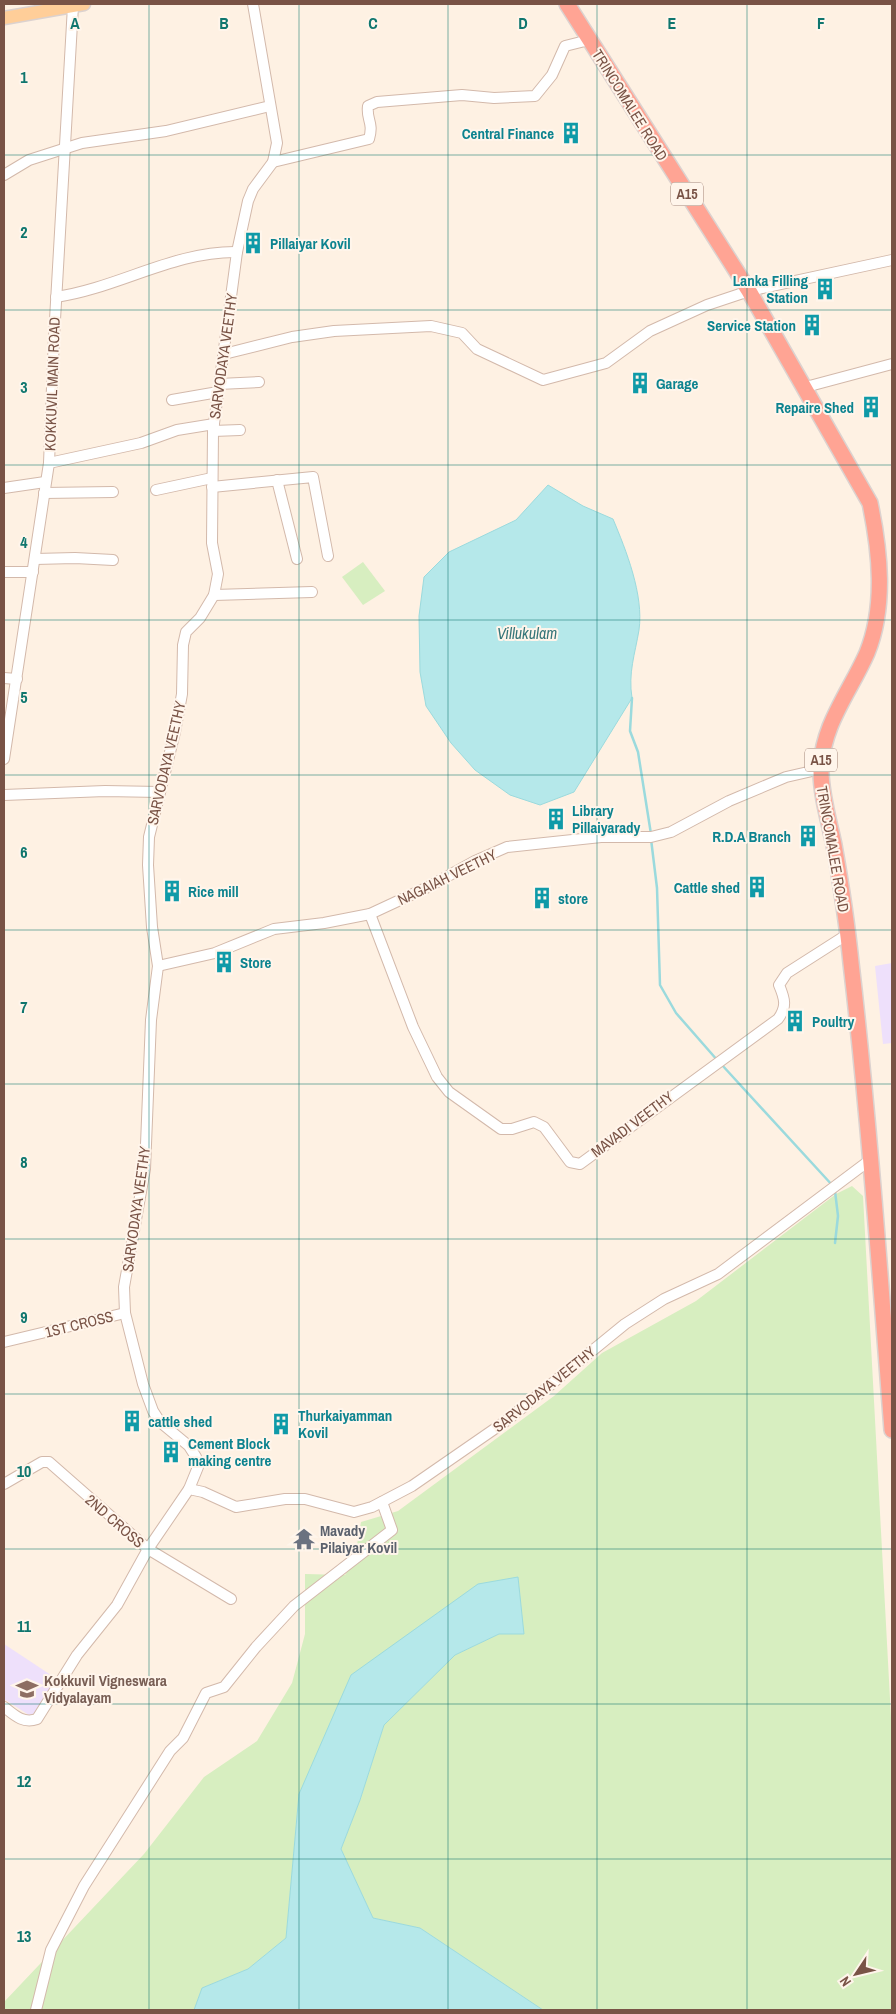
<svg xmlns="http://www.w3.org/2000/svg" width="896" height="2014" viewBox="0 0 896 2014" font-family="'Archivo Narrow',sans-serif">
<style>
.education{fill:#eee0fb}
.green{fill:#d7eec0}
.water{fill:#b5e8ea;stroke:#9bdadd}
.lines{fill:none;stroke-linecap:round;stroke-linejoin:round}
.stream{stroke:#9bdadd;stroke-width:2.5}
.minor-casing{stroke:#d3b9ab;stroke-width:12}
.major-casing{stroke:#dcd2cf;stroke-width:15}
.highway-casing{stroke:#dcd2cf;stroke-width:18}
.minor{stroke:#fff;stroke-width:10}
.major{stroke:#ffce99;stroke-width:12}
.highway{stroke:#ffa494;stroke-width:15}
.grid{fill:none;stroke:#0f766e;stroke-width:1;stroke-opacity:0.55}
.labels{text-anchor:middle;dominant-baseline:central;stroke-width:4;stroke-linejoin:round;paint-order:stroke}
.shield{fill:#fff5eb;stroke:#a18478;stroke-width:1}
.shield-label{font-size:14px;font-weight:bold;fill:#795346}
.street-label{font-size:15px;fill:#795346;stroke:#fff5eb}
.culture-label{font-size:15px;font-weight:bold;fill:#0d838f;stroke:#fff5eb;text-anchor:start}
.worship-label{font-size:15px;font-weight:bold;fill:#5b616d;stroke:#fff5eb;text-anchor:start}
.education-label{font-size:15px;font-weight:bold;fill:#785e54;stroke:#fff5eb;text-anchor:start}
.water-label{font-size:16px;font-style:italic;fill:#357579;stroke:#fff5eb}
.grid-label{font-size:16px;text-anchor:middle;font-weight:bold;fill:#0f766e;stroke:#fff5eb;stroke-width:4;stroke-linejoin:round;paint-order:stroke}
</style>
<rect width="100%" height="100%" fill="#fef1e3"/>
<!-- education -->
<g class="education">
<polygon points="892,963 892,1043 883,1044 875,966"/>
<polygon points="4,1644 57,1679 32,1717 4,1699"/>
</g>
<!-- green -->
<g class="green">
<polygon points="363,562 385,591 363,605 342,577"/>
<polygon points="852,1186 863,1196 892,1736 892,2010 543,2010 420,1928 373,1918 341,1849 360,1800 384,1725 455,1655 499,1634 523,1634 518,1577 299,1794 286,1938 248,1969 202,1988 194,2010 4,2010 4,2002 144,1854 204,1777 257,1741 292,1683 305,1634 305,1574 345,1575 354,1562 361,1522 398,1511 554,1396 602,1353 696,1301 836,1194"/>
</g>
<!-- water -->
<g class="water">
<path d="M548,485l35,21 30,13c13,31 31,76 26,111 -4,24 -11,43 -7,68l-58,94 -34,13 -30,-10 -35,-25 -24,-27 -25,-37 -6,-34 -1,-56 5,-39 25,-25 67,-32z"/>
<polygon points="518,1577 524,1634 499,1634 455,1655 384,1725 360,1800 341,1849 373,1918 420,1928 543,2010 194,2010 202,1988 248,1969 286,1938 299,1794 351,1675 478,1584"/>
</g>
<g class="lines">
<!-- stream -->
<g class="stream">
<polyline points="632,698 630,731 638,752 651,834"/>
<polyline points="651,839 657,888 660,985 676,1013 718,1061"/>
<polyline points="722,1065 833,1186"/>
<polyline points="835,1243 838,1216 835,1191"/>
</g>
<!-- minor casing -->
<g class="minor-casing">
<g id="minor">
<path d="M273,162l96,-23c5,-17 -3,-19 -1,-33l9,-4 85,-7 32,3 41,-2 17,-21 13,-29 24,-6"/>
<polyline points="4,175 29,160 82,143 166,131 270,106"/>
<path d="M56,297c62,-9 118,-46 181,-45"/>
<polyline points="224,354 292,337 334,331 431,326 462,333 477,349 543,380 606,363 650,331 707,305 749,291 892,260"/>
<polyline points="219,384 259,382"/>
<polyline points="802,388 892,364"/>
<polyline points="172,400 218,392"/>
<polyline points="213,431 240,430"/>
<polyline points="49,463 141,443 177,430 214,424"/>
<polyline points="277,480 297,559"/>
<polyline points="212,487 313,477 328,556"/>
<polyline points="4,488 45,482"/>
<polyline points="156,490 212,478"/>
<polyline points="44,493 113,492"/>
<polyline points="35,559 75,558 113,560"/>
<polyline points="4,572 33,572"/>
<polyline points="214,595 312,592"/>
<polyline points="4,678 17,679"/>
<polyline points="4,759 49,463 54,337 73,6"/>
<polyline points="4,795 105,791 159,792"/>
<path d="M370,914l43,113 24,50 12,15 52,37h11l22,-7 10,5 26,35 10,2 198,-145c9,-12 7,-20 1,-34l8,-12 61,-39"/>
<polyline points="158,966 215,953 274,929 324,923 370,914 428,887 475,861 507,847 601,837 651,837 671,832 729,801 786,777 821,769"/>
<polyline points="4,1342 125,1313"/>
<polyline points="4,1484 42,1462 49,1462 148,1549 231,1599"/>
<polyline points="189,1489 198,1467 196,1457 189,1446 160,1422 153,1411 143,1384 125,1313 124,1287 145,1169 151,1020 158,966 152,927 148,865 149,837 175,732 182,694 183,645 186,632 200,618 214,595 218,574 212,543 213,431 237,252 248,201 253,189 273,162 277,143 253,4"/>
<path d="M4,1707c10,8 19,17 33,12l40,-64 40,-50 31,-56 41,-60 14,3 33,15 49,-8h20l49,13 18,-5 40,-21 94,-65 119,-97 39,-25 54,-25 152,-114"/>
<polyline points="36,2010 51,1950 84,1886 170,1751 183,1738 206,1693 224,1687 256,1647 294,1606 392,1530 382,1502"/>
</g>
</g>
<!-- major casing -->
<g class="major-casing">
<polyline id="major" points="4,18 84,4"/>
</g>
<!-- highway casing -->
<g class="highway-casing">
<path id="highway" d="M567,4l182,287 121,212c10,48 16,103 -3,150 -17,39 -46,73 -46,118 0,24 8,50 13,74 7,39 13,78 17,118 18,155 29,311 41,467"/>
</g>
<!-- minor -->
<use href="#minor" class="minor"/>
<!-- major -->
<use href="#major" class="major"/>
<!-- highway -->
<use href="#highway" class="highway"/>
</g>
<!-- grid -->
<path class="grid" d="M149,4v2006M299,4v2006M448,4v2006M597,4v2006M747,4v2006M4,155h888M4,310h888M4,465h888M4,620h888M4,775h888M4,930h888M4,1084h888M4,1239h888M4,1394h888M4,1549h888M4,1704h888M4,1859h888"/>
<!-- icons -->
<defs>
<g id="building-bare" transform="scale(1.725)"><path d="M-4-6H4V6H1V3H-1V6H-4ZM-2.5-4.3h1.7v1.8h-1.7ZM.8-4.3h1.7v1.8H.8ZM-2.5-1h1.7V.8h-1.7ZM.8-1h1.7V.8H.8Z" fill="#0f9aa8" stroke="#fff5eb" stroke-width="2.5" paint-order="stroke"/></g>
<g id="temple-bare" transform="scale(1.725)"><path d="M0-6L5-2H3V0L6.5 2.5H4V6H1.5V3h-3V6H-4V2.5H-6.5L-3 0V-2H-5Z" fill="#6b7280" stroke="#fff5eb" stroke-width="2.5" paint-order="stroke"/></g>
<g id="school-bare" transform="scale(1.725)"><path d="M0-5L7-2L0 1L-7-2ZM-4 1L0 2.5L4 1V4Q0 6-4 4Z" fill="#8d6e63" stroke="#fff5eb" stroke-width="2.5" paint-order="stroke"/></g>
</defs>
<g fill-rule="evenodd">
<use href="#building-bare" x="571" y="133"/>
<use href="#building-bare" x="253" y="243"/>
<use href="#building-bare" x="825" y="289"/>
<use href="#building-bare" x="812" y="325"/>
<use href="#building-bare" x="640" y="383"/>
<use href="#building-bare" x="871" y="407"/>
<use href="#building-bare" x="556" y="819"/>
<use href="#building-bare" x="808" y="836"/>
<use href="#building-bare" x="757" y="887"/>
<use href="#building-bare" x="172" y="891"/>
<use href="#building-bare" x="542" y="898"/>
<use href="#building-bare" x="224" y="962"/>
<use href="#building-bare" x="795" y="1021"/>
<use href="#building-bare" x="132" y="1421"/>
<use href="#building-bare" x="281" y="1424"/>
<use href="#building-bare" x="171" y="1452"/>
<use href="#temple-bare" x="304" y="1539"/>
<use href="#school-bare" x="27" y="1689"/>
</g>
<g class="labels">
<!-- shield labels -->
<g class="shield">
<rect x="671" y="182.5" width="32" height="23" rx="4"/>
<rect x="805" y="748.5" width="32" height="23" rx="4"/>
</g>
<g class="shield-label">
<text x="687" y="194">A15</text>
<text x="821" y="760">A15</text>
</g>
<!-- street labels -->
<g class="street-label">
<text transform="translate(630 105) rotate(58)">TRINCOMALEE ROAD</text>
<text transform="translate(223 356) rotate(-82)">SARVODAYA VEETHY</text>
<text transform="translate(52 384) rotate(-88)">KOKKUVIL MAIN ROAD</text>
<text transform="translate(166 763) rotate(-77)">SARVODAYA VEETHY</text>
<text transform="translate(833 849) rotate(80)">TRINCOMALEE ROAD</text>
<text transform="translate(447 877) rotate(-26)">NAGAIAH VEETHY</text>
<text transform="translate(632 1124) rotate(-37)">MAVADI VEETHY</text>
<text transform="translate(136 1209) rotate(-82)">SARVODAYA VEETHY</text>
<text transform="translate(79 1324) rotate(-14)">1ST CROSS</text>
<text transform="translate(544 1389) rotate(-39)">SARVODAYA VEETHY</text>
<text transform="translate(115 1521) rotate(41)">2ND CROSS</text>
</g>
<!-- culture labels -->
<g class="culture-label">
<text x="554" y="133" text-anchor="end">Central Finance</text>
<text x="270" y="243">Pillaiyar Kovil</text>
<text x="808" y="280" text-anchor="end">Lanka Filling<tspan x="808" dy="17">Station</tspan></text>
<text x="796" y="325" text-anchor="end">Service Station</text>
<text x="656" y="383">Garage</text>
<text x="854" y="407" text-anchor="end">Repaire Shed</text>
<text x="572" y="810">Library<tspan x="572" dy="17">Pillaiyarady</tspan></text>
<text x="791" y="836" text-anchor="end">R.D.A Branch</text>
<text x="740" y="887" text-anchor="end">Cattle shed</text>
<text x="188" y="891">Rice mill</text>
<text x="558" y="898">store</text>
<text x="240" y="962">Store</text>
<text x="812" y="1021">Poultry</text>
<text x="298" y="1415">Thurkaiyamman<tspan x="298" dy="17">Kovil</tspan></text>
<text x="148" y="1421">cattle shed</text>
<text x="188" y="1443">Cement Block<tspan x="188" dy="17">making centre</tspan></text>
</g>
<!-- worship labels -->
<g class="worship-label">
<text x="320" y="1530">Mavady<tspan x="320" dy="17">Pilaiyar Kovil</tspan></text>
</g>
<!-- education labels -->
<g class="education-label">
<text x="44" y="1680">Kokkuvil Vigneswara<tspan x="44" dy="17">Vidyalayam</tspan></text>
</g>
<!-- water labels -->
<g class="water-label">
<text x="527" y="633">Villukulam</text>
</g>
</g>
<g class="grid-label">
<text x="75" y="29">A</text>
<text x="224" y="29">B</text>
<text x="373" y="29">C</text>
<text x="523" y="29">D</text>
<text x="672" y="29">E</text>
<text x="821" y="29">F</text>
<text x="24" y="83">1</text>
<text x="24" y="238">2</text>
<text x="24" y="393">3</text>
<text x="24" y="548">4</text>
<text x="24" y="703">5</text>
<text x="24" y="858">6</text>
<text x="24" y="1013">7</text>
<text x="24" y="1168">8</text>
<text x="24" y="1323">9</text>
<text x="24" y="1477">10</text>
<text x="24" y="1632">11</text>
<text x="24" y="1787">12</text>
<text x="24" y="1942">13</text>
</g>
<!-- border -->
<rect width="896" height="2014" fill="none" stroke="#795346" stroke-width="10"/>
<!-- north arrow -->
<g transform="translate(856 1974) rotate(235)" stroke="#fff5eb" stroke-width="4" paint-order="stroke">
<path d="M0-4L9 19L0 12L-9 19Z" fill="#795346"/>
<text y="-8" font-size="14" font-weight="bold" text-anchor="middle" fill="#795346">N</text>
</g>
</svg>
